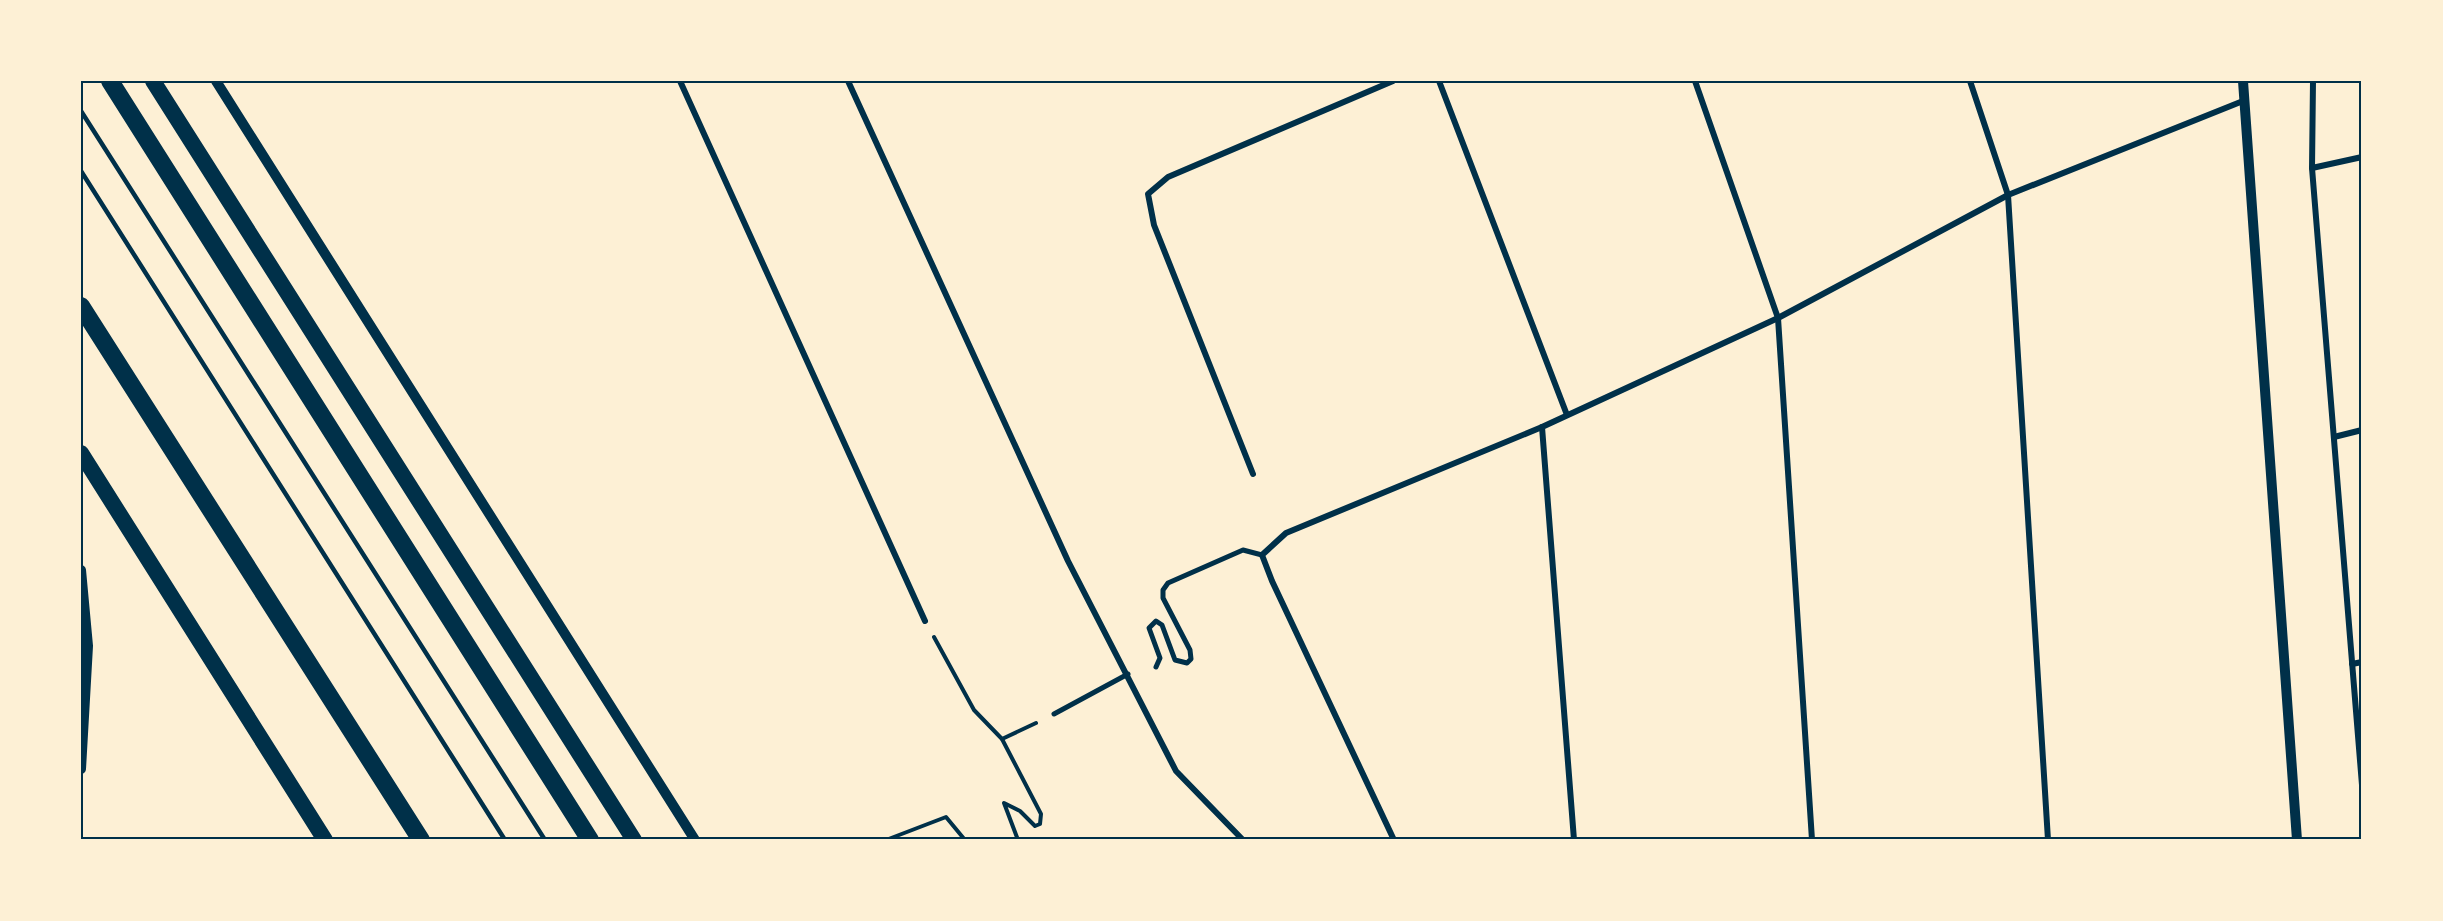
<svg xmlns="http://www.w3.org/2000/svg" width="2443" height="921" viewBox="0 0 2443 921" font-family="Commissioner,sans-serif">
<style>
.lines{fill:none;stroke-linecap:round;stroke-linejoin:round}
.path{stroke:#003049;stroke-width:4}
.service{stroke:#003049;stroke-width:4.5}
.pedestrian{stroke:#003049;stroke-width:5}
.minor{stroke:#003049;stroke-width:6}
.tertiary{stroke:#003049;stroke-width:10}
.trunk{stroke:#003049;stroke-width:16}
.motorway{stroke:#003049;stroke-width:18}
.neatline{fill:none;stroke:#003049;stroke-width:2}
</style>
<rect width="100%" height="100%" fill="#fdf0d5"/>
<g class="lines">
<!-- path -->
<g class="path">
<polyline points="934,637 974,710 1002,739 1041,814 1040,824 1035,826 1020,811 1004,803 1018,840"/>
<polyline points="1002,739 1036,723"/>
<polyline points="886,840 946,817 965,840"/>
</g>
<!-- service -->
<g class="service">
<polyline points="81,111 545,840"/>
<polyline points="81,171 505,840"/>
</g>
<!-- pedestrian -->
<g class="pedestrian">
<polyline points="1156,667 1160,658 1149,628 1156,621 1162,625 1175,660 1187,663 1191,659 1190,650 1163,598 1163,590 1168,583 1243,550 1262,555"/>
<polyline points="1054,714 1128,674"/>
</g>
<!-- minor -->
<g class="minor">
<polyline points="680,81 925,621"/>
<polyline points="848,81 1068,561 1176,771 1243,840"/>
<polyline points="1439,81 1567,415"/>
<polyline points="1695,81 1778,318 1812,840"/>
<polyline points="1970,81 2008,195 2048,840"/>
<polyline points="2313,81 2312,168 2362,785"/>
<polyline points="2312,168 2362,157"/>
<polyline points="1542,427 1574,840"/>
<polyline points="2334,437 2362,430"/>
<polyline points="1253,474 1154,225 1148,194 1168,177 1393,81"/>
<polyline points="2352,664 2362,662"/>
<polyline points="1394,840 1272,581 1262,555 1286,533 1542,427 1778,318 2008,195 2243,101"/>
</g>
<!-- tertiary -->
<g class="tertiary">
<polyline points="216,81 695,840"/>
<polyline points="2243,81 2297,840"/>
<polyline points="81,570 88,646 81,769"/>
</g>
<!-- trunk -->
<g class="trunk">
<polyline points="153,81 634,840"/>
<polyline points="81,453 325,840"/>
</g>
<!-- motorway -->
<g class="motorway">
<polyline points="110,81 590,840"/>
<polyline points="81,306 421,840"/>
</g>
</g>
<!-- border -->
<rect width="2443" height="921" fill="none" stroke="#fdf0d5" stroke-width="165"/>
<rect x="82" y="82" width="2278" height="756" class="neatline"/>
</svg>
